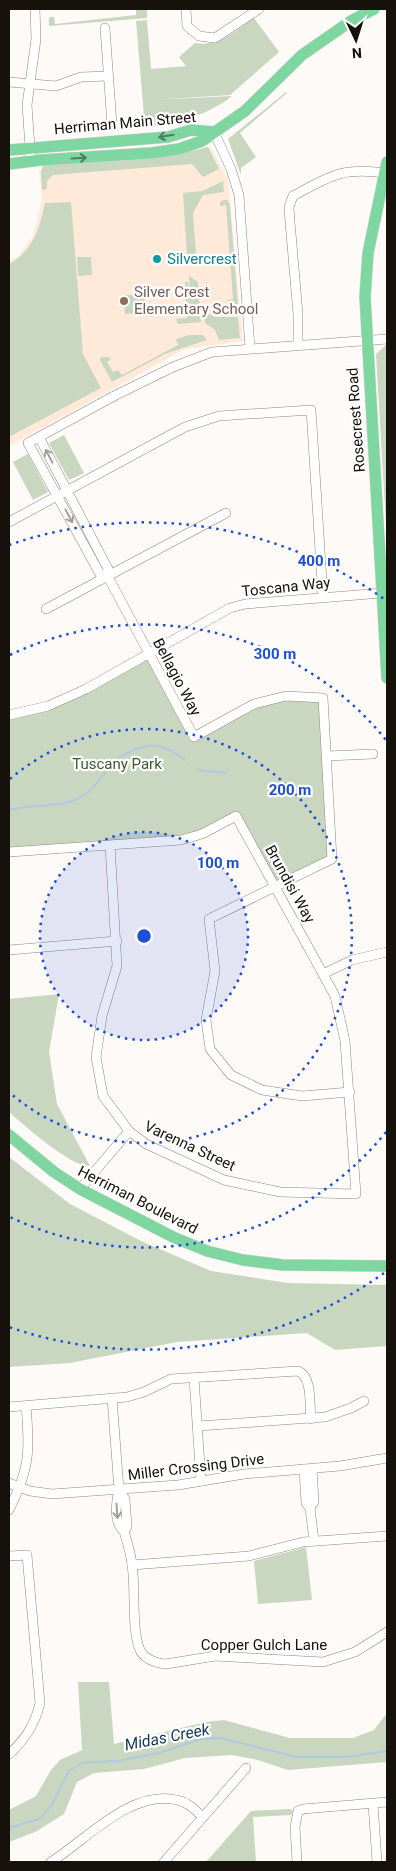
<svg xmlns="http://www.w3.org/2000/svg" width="396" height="1871" viewBox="0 0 396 1871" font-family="Roboto,sans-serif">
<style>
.built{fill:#ffeada}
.green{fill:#c9d7c0}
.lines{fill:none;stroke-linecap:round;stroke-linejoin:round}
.stream{stroke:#b1c8e2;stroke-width:2}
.minor-casing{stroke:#968577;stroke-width:10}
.major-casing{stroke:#d5d4d3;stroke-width:12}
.minor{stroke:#fff;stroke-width:9}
.major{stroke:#7ed6a1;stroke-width:11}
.oneway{stroke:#507d5e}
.oneway2{stroke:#a2a09e}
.ring{fill:none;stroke:#1d4ed8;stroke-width:2.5;stroke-dasharray:2.5 5}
.culture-dot{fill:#0f9aa8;stroke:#fff;stroke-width:2}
.education-dot{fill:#8d6e63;stroke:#fff;stroke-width:2}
.labels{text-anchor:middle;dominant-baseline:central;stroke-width:4.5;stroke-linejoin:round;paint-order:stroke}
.street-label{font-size:15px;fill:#17110c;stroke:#fff}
.culture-label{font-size:15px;fill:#0d838f;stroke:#fff;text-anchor:start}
.education-label{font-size:15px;fill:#785e54;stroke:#fff;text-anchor:start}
.park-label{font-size:15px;fill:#3d572b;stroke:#fff}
.water-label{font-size:16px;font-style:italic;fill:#123457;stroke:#fff}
.centre{fill:#1d4ed8;stroke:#fff;stroke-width:2.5}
.ring-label{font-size:15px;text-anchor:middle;font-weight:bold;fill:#1d4ed8;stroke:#fff;stroke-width:4.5;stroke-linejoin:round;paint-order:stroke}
</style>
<rect width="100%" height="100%" fill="#fefaf7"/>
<!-- built -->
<polygon class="built" points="210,146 228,180 243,341 185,349 9,446 9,262 19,256 33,236 42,201 39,170 180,156"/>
<!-- green -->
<g class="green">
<polygon points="136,9 147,9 147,18 49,26 49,17 54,17 55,24 136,15"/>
<path d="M254,18l25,34 -49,43 -77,5 79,-4c-26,21 -56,26 -87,32l-9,-107 11,-1 4,49 35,-3 -7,-9 16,-14c24,4 40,-12 59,-25z"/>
<polygon points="286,92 287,93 240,133 256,157 241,168 241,175 228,139"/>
<polygon points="208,147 219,169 203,177 192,164 53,175 47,181 47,189 42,190 41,172 43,165 179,154"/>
<polygon points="223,181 224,192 203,195 193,213 196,253 187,257 183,193 202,191"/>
<polygon points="224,200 227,200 230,205 238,304 232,304 227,300 233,299 226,205 220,206 220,202"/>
<path d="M71,202l12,152 18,34 -92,49v-173c25,-14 30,-35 36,-61z"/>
<polygon points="77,257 91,257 92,275 78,276"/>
<polygon points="189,276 198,282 201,322 178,324 176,319 187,318 185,282 188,282 190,312"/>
<polygon points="144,294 145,313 125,314 124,295"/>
<polygon points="206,313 215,317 238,317 240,338 219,340 215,330 205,323 204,314"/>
<polygon points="203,335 207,340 165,354 112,382 100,360 101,357 109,357 111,359 107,362 113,372 118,370 122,375 178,345 176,339 189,335"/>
<polygon points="387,344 387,542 376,354"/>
<polygon points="64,435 84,473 69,480 49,443"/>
<polygon points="28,454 48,492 33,500 13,462"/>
<polygon points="149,654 194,737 254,704 286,696 323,698 332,859 276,886 236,816 202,834 9,852 9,715 48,706"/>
<path d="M59,994l-10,58 8,52 33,62c-18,2 -66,-41 -81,-54v-113z"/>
<polygon points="9,1157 70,1204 141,1241 211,1271 288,1283 387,1285 387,1346 335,1350 307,1333 177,1342 70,1363 9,1367"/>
<polygon points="306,1547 312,1600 258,1604 254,1561"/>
<polygon points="78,1682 109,1682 114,1744 206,1722 224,1720 290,1738 353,1738 374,1730 387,1713 387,1762 288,1770 258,1760 232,1755 185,1758 144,1769 94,1773 77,1782 64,1814 35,1832 9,1842 9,1810 36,1796 51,1770 60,1760 82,1750"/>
<polygon points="290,1809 293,1811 291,1815 253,1817 256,1862 206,1862 251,1811"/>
</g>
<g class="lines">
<!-- stream -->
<g class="stream">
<polyline points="198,770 226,773"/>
<path d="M9,810c22,-6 47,-2 68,-11 15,-6 22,-20 33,-32 11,-13 34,-25 52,-20 8,2 16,8 23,13"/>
<polyline points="9,1828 41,1818 52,1804 69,1771 81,1763 117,1761 159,1753 200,1739 221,1738 297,1757 347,1757 387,1751"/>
</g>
<!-- minor casing -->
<g class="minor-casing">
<g id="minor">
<polyline points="186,9 187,26 199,36 215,38 259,9"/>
<polyline points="105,28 112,125"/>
<polyline points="9,82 56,86 81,77 108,76"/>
<polyline points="214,132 231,169 239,195 250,348"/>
<polyline points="31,161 27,105 36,39 35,9"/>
<path d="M298,345v-31l-8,-92 -1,-15 4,-11c37,-20 49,-29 92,-23"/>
<polyline points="39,437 108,569 108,577 194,737 254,704 286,696 323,698 332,859 209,919 215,971 206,1020 210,1049 231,1075 262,1090 302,1096 350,1092"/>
<polyline points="9,522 185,427 219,416 311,410 323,597"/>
<polyline points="108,577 100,574 28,443 114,396 173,367 212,352 387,339"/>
<polyline points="46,609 226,513"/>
<polyline points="9,715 48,706 86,689 230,608 245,604 382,593"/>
<polyline points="327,756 373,754"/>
<polyline points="9,852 181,840 202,834 236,816 335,996 345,1041 356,1194 280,1192 224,1180 146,1144 129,1131 103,1096 96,1057 102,1016 117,966 110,845"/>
<polyline points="9,950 117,941"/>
<polyline points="323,974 352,960 387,952"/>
<polyline points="80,1189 129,1131"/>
<polyline points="194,1378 201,1481"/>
<path d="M112,1398l7,92c-3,11 -6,33 5,41 3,11 7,22 8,34 4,24 -1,64 8,85 5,10 16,13 26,14l49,-8 108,6 32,-10 32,-20"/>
<path d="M9,1407l118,-10 17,-5 27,-13 127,-8c15,6 11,34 13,48"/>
<polyline points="198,1426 325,1417 351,1408 364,1401"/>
<polyline points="304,1469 306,1503 310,1508 314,1541"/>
<polyline points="9,1483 30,1491 52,1494 107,1490 178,1485 244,1474 340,1466 387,1458"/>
<polyline points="119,1490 125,1499 127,1527 124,1531"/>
<polyline points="310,1508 314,1502 312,1469"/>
<path d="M9,1510c21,-42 21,-59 17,-104"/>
<path d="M9,1556l18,-1 13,148c-5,22 -15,37 -31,51"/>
<polyline points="132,1565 249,1556 303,1542 387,1536"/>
<polyline points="373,1804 377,1862"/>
<path d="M51,1862c35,-22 80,-73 126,-62 11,2 18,10 26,17"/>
<polyline points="164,1862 246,1768"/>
<polyline points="297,1862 295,1827 298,1811 303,1809 387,1802"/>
</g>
</g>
<!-- major casing -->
<g class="major-casing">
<g id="major">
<polyline points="9,150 168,137 191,130 214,132"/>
<polyline points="387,162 368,253 365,297 387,678"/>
<polyline points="9,164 41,160 151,153 179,149 202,141 245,111 302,55 351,21 374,9"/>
<polyline points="9,1135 54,1172 80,1189 173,1237 207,1251 243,1260 283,1265 387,1266"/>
</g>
</g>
<!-- minor -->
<use href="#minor" class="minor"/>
<!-- major -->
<use href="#major" class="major"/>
</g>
<!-- one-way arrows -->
<defs><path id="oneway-shaft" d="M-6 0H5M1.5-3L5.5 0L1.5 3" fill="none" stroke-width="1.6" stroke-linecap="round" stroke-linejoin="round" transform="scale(1.25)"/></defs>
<g class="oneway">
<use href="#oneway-shaft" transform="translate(166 136) rotate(171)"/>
<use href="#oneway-shaft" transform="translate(79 158) rotate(-3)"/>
</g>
<g class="oneway2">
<use href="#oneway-shaft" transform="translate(49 456) rotate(-118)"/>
<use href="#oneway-shaft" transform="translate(69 516) rotate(62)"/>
<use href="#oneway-shaft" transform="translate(117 1511) rotate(86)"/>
</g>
<!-- distance rings -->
<circle cx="144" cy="936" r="104" fill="#1d4ed8" fill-opacity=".12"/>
<g class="ring">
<circle cx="144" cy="936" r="104"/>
<path d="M10 779A207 207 0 1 1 10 1093"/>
<path d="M386 1132A311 311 0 0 1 10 1217M10 655A311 311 0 0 1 386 740"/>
<path d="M384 1273A414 414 0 0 1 9 1327M9 545A414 414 0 0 1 384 599"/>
</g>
<!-- markers -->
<circle class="culture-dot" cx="157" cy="259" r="5"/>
<circle class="education-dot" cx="124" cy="301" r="5"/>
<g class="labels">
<!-- street labels -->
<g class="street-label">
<text transform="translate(125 123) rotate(-5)">Herriman Main Street</text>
<text transform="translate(356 420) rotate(-94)">Rosecrest Road</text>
<text transform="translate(286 587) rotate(-6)">Toscana Way</text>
<text transform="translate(177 677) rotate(62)">Bellagio Way</text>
<text transform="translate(290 884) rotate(61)">Brundisi Way</text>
<text transform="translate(190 1146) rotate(25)">Varenna Street</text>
<text transform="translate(138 1200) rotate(27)">Herriman Boulevard</text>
<text transform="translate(196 1467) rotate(-7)">Miller Crossing Drive</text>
<text x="264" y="1645">Copper Gulch Lane</text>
</g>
<!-- culture labels -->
<g class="culture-label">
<text x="167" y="259">Silvercrest</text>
</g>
<!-- education labels -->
<g class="education-label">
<text x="134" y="292">Silver Crest<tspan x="134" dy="17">Elementary School</tspan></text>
</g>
<!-- park labels -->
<g class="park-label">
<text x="117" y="764">Tuscany Park</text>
</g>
<!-- water labels -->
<g class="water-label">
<text transform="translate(167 1737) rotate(-11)">Midas Creek</text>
</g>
</g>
<circle cx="144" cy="936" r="8" class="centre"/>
<g class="ring-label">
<text x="319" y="566">400 m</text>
<text x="275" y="659">300 m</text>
<text x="290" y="795">200 m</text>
<text x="218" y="868">100 m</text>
</g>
<!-- border -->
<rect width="396" height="1871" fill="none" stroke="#17110c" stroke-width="20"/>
<!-- north arrow -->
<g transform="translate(356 40) rotate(176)" stroke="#ffffff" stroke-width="4" paint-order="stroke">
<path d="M0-4L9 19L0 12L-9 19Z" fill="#17110c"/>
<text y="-8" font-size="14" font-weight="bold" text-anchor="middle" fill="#17110c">N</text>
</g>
</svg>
